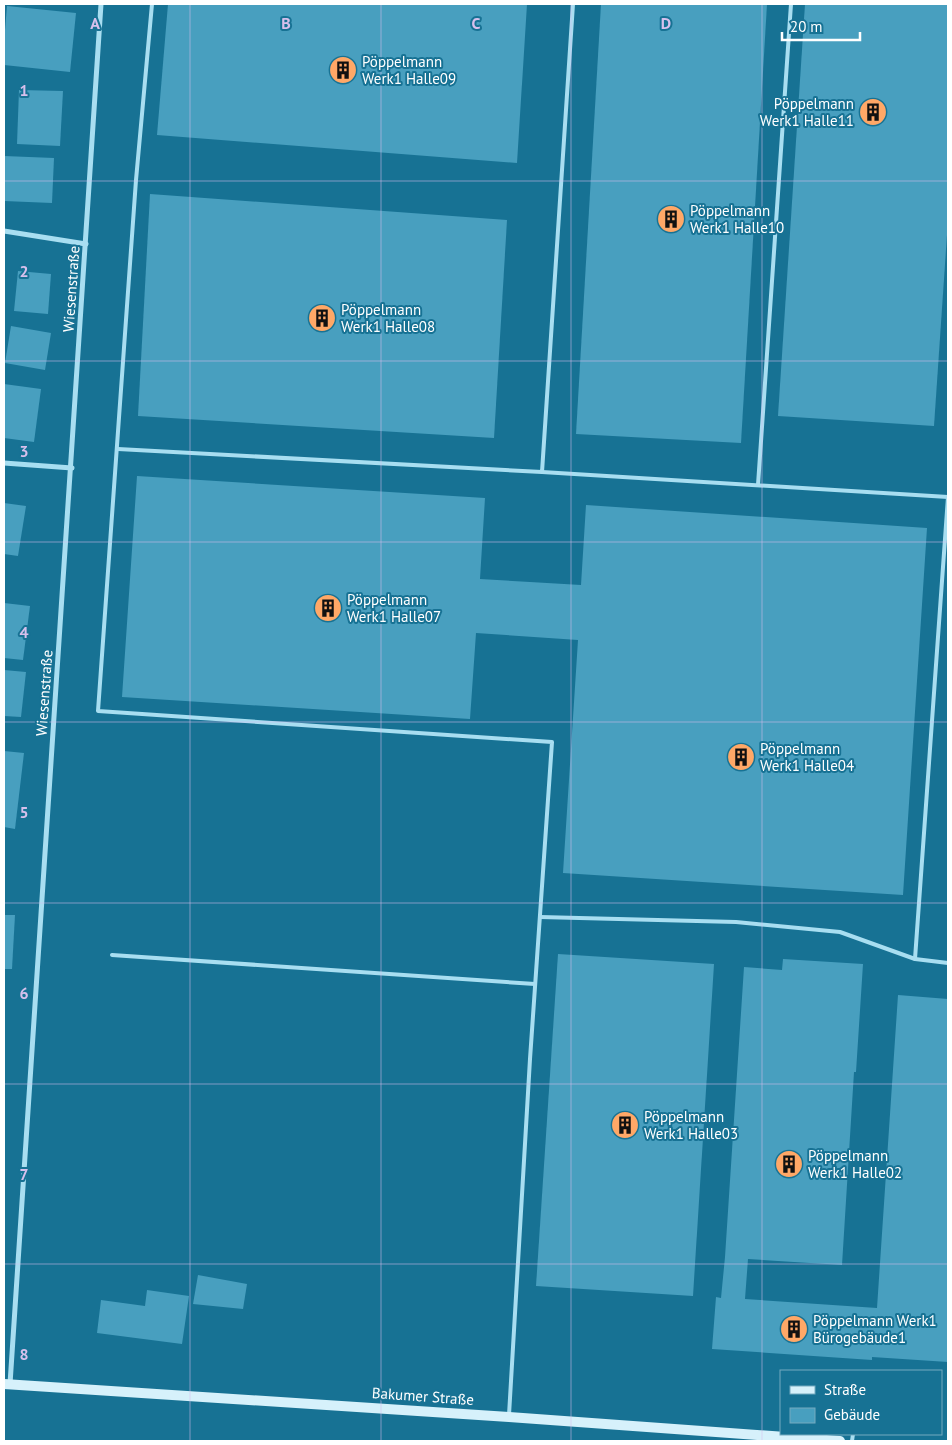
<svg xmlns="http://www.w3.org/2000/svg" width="952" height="1445" viewBox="0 0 952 1445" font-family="'PT Sans',sans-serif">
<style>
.building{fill:#489fbf}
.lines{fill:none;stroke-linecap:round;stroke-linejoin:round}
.lane{stroke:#a8def1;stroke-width:4}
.street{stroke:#a8def1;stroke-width:5}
.secondary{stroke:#d6f1fb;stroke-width:10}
.grid{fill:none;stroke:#d7c0ec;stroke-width:1;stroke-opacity:0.55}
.labels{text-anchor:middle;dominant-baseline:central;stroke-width:4;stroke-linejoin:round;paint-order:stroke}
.poi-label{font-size:15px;fill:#fff;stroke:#177294;text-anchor:start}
.street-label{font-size:15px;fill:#fff;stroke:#177294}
.grid-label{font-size:16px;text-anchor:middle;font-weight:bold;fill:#d7c0ec;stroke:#177294;stroke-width:4;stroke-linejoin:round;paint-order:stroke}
</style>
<rect width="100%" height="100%" fill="#177294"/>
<!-- building -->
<g class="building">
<polygon points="168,4 527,4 517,163 157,135"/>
<polygon points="601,4 767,4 741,443 576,434"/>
<polygon points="805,4 948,4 948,220 934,426 778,416"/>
<polygon points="7,6 76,13 70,72 4,65 4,42"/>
<polygon points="19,90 63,91 60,146 17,144"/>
<polygon points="4,156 54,158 52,203 4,201"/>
<polygon points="150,194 507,220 494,438 138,416"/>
<polygon points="18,271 51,274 48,314 14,311"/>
<polygon points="11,326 51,333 45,370 5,363"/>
<polygon points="4,384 41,389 34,442 4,438"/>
<polygon points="137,476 485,498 480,579 530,582 581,585 586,505 927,528 903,895 563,873 578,640 476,633 470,719 122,697"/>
<polygon points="4,503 26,506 18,556 4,554"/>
<polygon points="4,603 30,606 23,660 4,658"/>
<polygon points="4,670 26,672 21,717 4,716"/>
<polygon points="4,751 24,753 15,829 4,827"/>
<polygon points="4,915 15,915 12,969 4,969"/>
<polygon points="558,954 714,964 693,1296 536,1286"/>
<polygon points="783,959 863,964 856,1072 854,1072 842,1265 748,1259 745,1299 877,1308 898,995 948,999 948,1362 872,1357 872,1360 712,1349 716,1297 721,1298 725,1257 744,967 782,970"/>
<polygon points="198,1275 247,1284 243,1309 193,1304"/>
<polygon points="147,1290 189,1296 182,1344 97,1333 101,1300 145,1306"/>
</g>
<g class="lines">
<!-- lane -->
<g class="lane">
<polyline points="152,4 136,180 98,711 552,742 530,1059 509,1415"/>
<polyline points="118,449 542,472 573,4"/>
<polyline points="542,472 948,497"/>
<polyline points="758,485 791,4"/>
<polyline points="540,917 736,922 840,932 915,959 948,963"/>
<polyline points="112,955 535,984"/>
<polyline points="915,959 948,497"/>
<polyline points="852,1441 853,1434"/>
</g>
<!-- street -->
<g class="street">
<polyline points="4,231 86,244"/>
<polyline points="4,463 72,468"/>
<polyline points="10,1384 101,4"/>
</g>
<!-- secondary -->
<polyline class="secondary" points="4,1384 509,1417 840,1441"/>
</g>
<!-- grid -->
<path class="grid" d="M190,4v1437M381,4v1437M571,4v1437M762,4v1437M4,181h944M4,361h944M4,542h944M4,722h944M4,903h944M4,1084h944M4,1264h944"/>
<!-- icons -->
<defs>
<g id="building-disc" transform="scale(1.4375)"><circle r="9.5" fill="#ffa867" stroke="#177294"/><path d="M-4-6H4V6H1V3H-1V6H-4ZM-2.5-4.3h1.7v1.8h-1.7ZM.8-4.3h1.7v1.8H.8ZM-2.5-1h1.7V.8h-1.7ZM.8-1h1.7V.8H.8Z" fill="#111"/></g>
</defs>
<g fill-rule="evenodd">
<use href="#building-disc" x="343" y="70"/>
<use href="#building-disc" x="873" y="112"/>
<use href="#building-disc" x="671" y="219"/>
<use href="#building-disc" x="322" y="318"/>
<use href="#building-disc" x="328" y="608"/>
<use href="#building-disc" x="741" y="757"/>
<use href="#building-disc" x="625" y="1125"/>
<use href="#building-disc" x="789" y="1164"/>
<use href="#building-disc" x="794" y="1329"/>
</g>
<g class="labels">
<!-- poi labels -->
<g class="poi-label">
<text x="362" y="61">Pöppelmann<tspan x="362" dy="17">Werk1 Halle09</tspan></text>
<text x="854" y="103" text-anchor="end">Pöppelmann<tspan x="854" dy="17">Werk1 Halle11</tspan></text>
<text x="690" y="210">Pöppelmann<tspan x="690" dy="17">Werk1 Halle10</tspan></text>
<text x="341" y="309">Pöppelmann<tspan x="341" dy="17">Werk1 Halle08</tspan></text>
<text x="347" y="599">Pöppelmann<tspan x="347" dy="17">Werk1 Halle07</tspan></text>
<text x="760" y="748">Pöppelmann<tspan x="760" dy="17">Werk1 Halle04</tspan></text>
<text x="644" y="1116">Pöppelmann<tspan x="644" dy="17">Werk1 Halle03</tspan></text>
<text x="808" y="1155">Pöppelmann<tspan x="808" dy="17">Werk1 Halle02</tspan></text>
<text x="813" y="1320">Pöppelmann Werk1<tspan x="813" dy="17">Bürogebäude1</tspan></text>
</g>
<!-- street labels -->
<g class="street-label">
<text transform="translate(71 289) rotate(-86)">Wiesenstraße</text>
<text transform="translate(44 693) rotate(-86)">Wiesenstraße</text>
<text transform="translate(423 1396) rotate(4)">Bakumer Straße</text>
</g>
</g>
<g class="grid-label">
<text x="95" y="29">A</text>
<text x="286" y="29">B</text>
<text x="476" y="29">C</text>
<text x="666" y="29">D</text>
<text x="24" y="96">1</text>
<text x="24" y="277">2</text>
<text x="24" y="457">3</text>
<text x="24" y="638">4</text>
<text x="24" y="818">5</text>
<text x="24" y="999">6</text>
<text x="24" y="1180">7</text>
<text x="24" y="1360">8</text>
</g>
<!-- border -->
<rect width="952" height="1445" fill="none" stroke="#ffffff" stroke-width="10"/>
<!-- legend -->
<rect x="780" y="1370" width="162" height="65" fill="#177294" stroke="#74aabf"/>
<rect x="790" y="1386" width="25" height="8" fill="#d6f1fb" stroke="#74aabf"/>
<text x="824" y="1395" font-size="15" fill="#ffffff">Straße</text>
<rect x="790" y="1408" width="25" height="15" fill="#489fbf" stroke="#74aabf"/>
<text x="824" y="1420" font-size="15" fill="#ffffff">Gebäude</text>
<!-- scale -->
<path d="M782 32v8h78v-8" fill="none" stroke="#ffffff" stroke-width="2.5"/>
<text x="790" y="32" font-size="15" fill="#ffffff" stroke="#177294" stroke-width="4" paint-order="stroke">20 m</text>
</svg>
